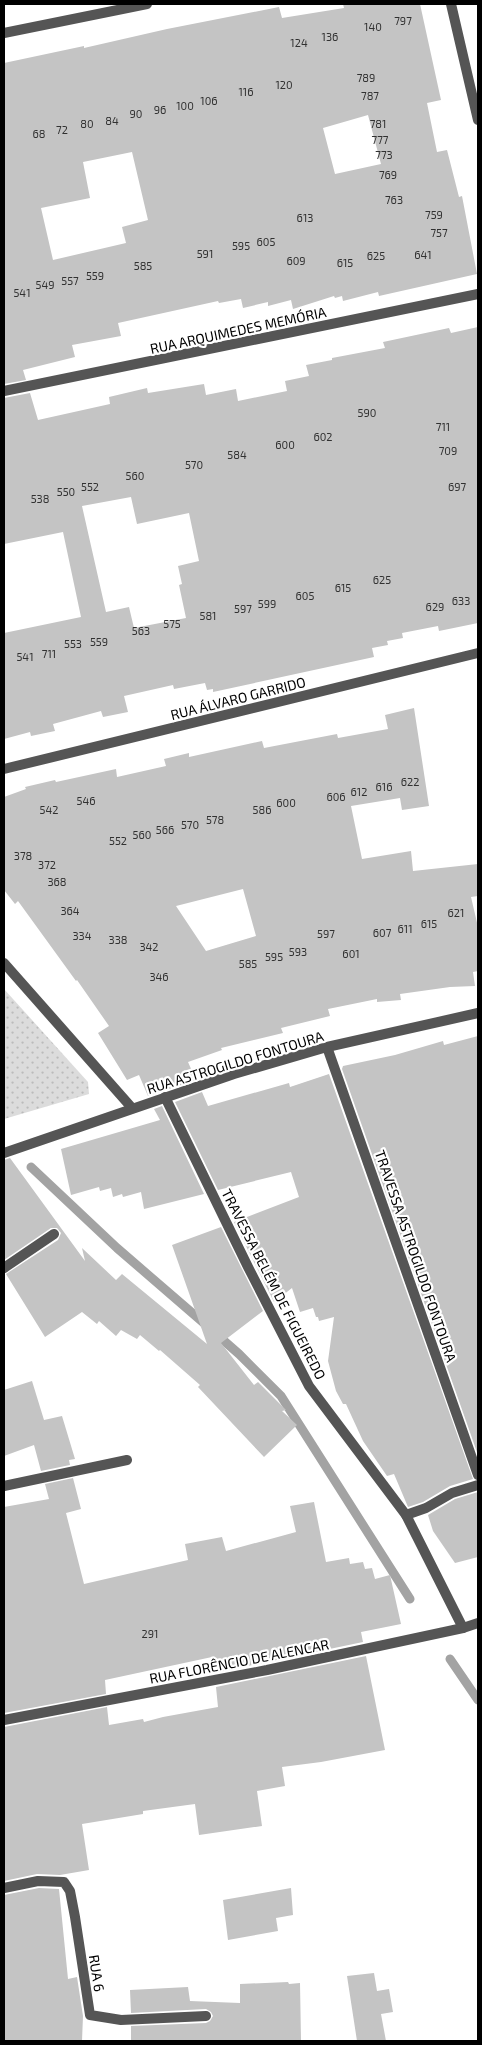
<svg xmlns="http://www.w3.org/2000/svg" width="482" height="2045" viewBox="0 0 482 2045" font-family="'Exo 2',sans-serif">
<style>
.park{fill:url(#park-dots)}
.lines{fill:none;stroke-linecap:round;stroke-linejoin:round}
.stream{stroke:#a3a3a3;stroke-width:9}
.building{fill:#c4c4c4;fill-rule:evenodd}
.service{stroke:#555;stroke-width:10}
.minor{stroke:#555;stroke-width:10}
.labels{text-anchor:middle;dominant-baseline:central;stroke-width:4.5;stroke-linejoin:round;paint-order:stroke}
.number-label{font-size:11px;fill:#313131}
.street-label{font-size:14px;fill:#000;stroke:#fff}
</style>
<defs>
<pattern id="park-dots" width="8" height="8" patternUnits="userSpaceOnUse" patternTransform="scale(1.25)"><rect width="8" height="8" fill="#dcdcdc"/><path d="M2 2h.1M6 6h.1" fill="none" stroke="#bbb" stroke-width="1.8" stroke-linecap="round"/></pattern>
</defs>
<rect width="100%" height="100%" fill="#fff"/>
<!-- park -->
<polygon class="park" points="4,989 88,1082 89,1094 4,1119"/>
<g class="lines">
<!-- stream -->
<g class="stream">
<polyline points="31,1167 117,1248 205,1324"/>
<polyline points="215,1333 239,1354 281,1396 410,1599"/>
<polyline points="450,1659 478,1700"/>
</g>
</g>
<!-- building -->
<g class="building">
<path d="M343,4h77l21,96 -14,3 10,49 10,-2 12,47 3,-1 15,78 -98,22 -1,-4 -35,9 -1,-5 -7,2 -1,-2 -41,13 -2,-9 -23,6v-4l-25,6 -2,-9 -22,4 -1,-2 -100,22 3,13 -49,9 3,12 -52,13 3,10 -22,4v-321l80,-17v2l83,-19 112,-22 3,11 62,-10zM368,115l13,49 -46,10 -12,-46zM132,152l16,68 -26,7 4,16 -73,17 -12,-52 49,-10 -7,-36z"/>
<path d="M478,327v296l-39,8 -1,-5 -36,7 1,5 -16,3 1,4 -16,3 2,9 -161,35v-3l-6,1 -2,-7 -31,6 -1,-4 -49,11 4,16 -25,5 -2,-6 -48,13 2,7 -24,5 -1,-4 -26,7v-106l77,-16 -18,-85 -59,12v-146l26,-5 8,27 72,-16 -1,-7 38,-9 1,5 56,-9 2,11 30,-6 2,12 49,-10 -2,-10 24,-5 -3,-11 26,-5v-2l53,-10 -2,-6 66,-14 2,5zM131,497l6,27 52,-11 10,48 -21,5 4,18 -3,1 7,33 -52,10 -5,-21 -23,5 -24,-106z"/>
<path d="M414,708l15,98 -27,4 -2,-12 -49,8 11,53 49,-8 2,20 65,-7v32l-7,1 7,30v44l-5,1 2,14 -25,1 -50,7 1,6 -24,2v-3l-49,10 2,7 -49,12 2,5 -62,15 1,2 -34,12 8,18 -48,16 -9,-21 -12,5 -29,-47 11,-7 -32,-46 -1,1 -58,-80 -3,3 -11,-14v-93l22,-8 -1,-2 30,-7 1,2 60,-13 1,8 49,-11 -2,-7 25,-6v4l73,-16 2,7 73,-14 1,4 50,-9 -3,-14zM243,889l13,47 -50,15 -30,-45z"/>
<polygon points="478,1036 478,1455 342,1069 343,1066 395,1055 443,1041 444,1045"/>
<polygon points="329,1074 473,1479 450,1486 423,1502 408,1507 394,1474 387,1476 363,1441 346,1404 343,1404 336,1391 328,1361 334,1317 319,1321 318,1317 316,1317 313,1308 300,1312 292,1288 274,1302 234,1222 299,1197 291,1172 218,1190 175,1102 202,1092 208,1106 289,1083 290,1087"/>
<polygon points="162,1106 204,1194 144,1209 141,1192 123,1197 122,1194 113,1197 111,1188 100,1191 99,1187 71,1195 61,1149 160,1120 154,1109"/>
<polygon points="10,1158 85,1261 82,1248 116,1280 122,1274 207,1344 172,1245 221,1227 263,1311 221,1343 254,1385 258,1382 286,1410 282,1411 297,1425 264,1457 198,1387 200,1385 160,1350 159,1351 140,1335 137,1339 121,1330 116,1336 99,1321 97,1324 82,1312 45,1337 6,1274 58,1240 61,1233 57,1228 51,1228 4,1260 4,1160"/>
<polygon points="32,1381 44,1420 62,1416 75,1459 69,1460 70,1465 41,1471 34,1445 4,1456 4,1390"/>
<polygon points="73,1478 81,1509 66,1513 84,1584 188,1560 185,1544 222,1537 226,1551 296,1532 290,1506 314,1502 326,1562 349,1558 350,1564 363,1562 365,1569 372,1568 375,1579 390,1575 401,1624 361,1632 363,1642 214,1673 212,1657 105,1680 106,1694 4,1713 4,1507 49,1499 45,1484"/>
<polygon points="478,1492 478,1557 455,1563 433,1531 428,1515 455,1499"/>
<polygon points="366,1656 385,1750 321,1762 282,1767 285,1786 257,1791 262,1826 199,1835 195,1804 143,1811 143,1814 82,1824 89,1870 60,1875 37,1874 4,1881 4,1727 107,1707 109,1725 143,1719 144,1722 163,1717 218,1707 216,1687"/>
<polygon points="39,1888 59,1889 68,1979 77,1977 83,2016 82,2041 4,2041 4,1895"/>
<polygon points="291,1888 293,1915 276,1918 278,1931 228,1940 223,1900"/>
<polygon points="374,1973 377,1991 389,1989 393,2012 381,2014 386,2041 357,2041 347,1976"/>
<polygon points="288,1982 289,1984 300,1983 301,2041 131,2041 131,2026 206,2023 210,2021 213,2016 211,2012 206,2009 131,2013 130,1990 188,1987 190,2001 240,2003 240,1984"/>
</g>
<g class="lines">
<!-- service -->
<polyline class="service" points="406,1515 426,1508 452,1493 478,1485"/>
<!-- minor -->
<g class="minor">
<polyline points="451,4 478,120"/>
<polyline points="4,33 147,4"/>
<polyline points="4,391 478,294"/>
<polyline points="4,769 478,653"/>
<polyline points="4,963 132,1108"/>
<polyline points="327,1047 478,1475"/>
<polyline points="165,1097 248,1267 309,1386 406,1515 463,1628"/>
<polyline points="4,1153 234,1074 327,1047 478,1013"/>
<polyline points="4,1268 54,1234"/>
<polyline points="4,1486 127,1460"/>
<polyline points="4,1720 267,1670 463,1628 478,1623"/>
<polyline points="4,1888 38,1881 64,1882 70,1891 75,1917 90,2015 121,2020 206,2016"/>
</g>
</g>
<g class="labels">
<!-- number labels -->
<g class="number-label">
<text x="403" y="20">797</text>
<text x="373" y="26">140</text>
<text x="330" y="36">136</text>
<text x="299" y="42">124</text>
<text x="366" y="77">789</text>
<text x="284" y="84">120</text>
<text x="246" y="91">116</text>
<text x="370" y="95">787</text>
<text x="209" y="100">106</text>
<text x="185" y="105">100</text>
<text x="160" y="109">96</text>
<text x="136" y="113">90</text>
<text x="112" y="120">84</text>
<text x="87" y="123">80</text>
<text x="378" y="123">781</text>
<text x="62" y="129">72</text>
<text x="39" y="133">68</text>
<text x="380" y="139">777</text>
<text x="384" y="154">773</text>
<text x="388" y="174">769</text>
<text x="394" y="199">763</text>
<text x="434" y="214">759</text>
<text x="305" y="217">613</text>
<text x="439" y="232">757</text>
<text x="266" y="241">605</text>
<text x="241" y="245">595</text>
<text x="205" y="253">591</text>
<text x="423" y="254">641</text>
<text x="376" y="255">625</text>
<text x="296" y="260">609</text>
<text x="345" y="262">615</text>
<text x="143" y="265">585</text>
<text x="95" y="275">559</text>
<text x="70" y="280">557</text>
<text x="45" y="284">549</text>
<text x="22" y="292">541</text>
<text x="367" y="412">590</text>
<text x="443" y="426">711</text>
<text x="323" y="436">602</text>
<text x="285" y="444">600</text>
<text x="448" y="450">709</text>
<text x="237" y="454">584</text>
<text x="194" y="464">570</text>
<text x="135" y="475">560</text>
<text x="90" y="486">552</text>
<text x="457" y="486">697</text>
<text x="66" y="491">550</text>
<text x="40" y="498">538</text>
<text x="382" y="579">625</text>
<text x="343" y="587">615</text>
<text x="305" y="595">605</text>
<text x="461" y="600">633</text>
<text x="267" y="603">599</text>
<text x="435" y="606">629</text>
<text x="243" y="608">597</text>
<text x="208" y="615">581</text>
<text x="172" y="623">575</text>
<text x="141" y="630">563</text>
<text x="99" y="641">559</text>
<text x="73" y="643">553</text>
<text x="49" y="653">711</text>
<text x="25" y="656">541</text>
<text x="410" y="781">622</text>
<text x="384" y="786">616</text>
<text x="359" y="791">612</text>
<text x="336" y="796">606</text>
<text x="86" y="800">546</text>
<text x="286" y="802">600</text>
<text x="49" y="809">542</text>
<text x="262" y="809">586</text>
<text x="215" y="819">578</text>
<text x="190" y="824">570</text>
<text x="165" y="829">566</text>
<text x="142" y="834">560</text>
<text x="118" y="840">552</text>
<text x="23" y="855">378</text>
<text x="47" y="864">372</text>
<text x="57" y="881">368</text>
<text x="70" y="910">364</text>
<text x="456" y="912">621</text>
<text x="429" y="923">615</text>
<text x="405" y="928">611</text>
<text x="382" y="932">607</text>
<text x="326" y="933">597</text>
<text x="82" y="935">334</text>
<text x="118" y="939">338</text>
<text x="149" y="946">342</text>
<text x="298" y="951">593</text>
<text x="351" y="953">601</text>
<text x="274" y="956">595</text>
<text x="248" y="963">585</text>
<text x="159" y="976">346</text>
<text x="150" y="1633">291</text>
</g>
<!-- street labels -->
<g class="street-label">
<text transform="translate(238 330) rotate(-12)">RUA ARQUIMEDES MEMÓRIA</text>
<text transform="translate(238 698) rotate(-14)">RUA ÁLVARO GARRIDO</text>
<text transform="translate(235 1062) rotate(-17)">RUA ASTROGILDO FONTOURA</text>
<text transform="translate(416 1256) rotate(71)">TRAVESSA ASTROGILDO FONTOURA</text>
<text transform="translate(274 1284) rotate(63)">TRAVESSA BELÉM DE FIGUEIREDO</text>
<text transform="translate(239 1661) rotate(-11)">RUA FLORÊNCIO DE ALENCAR</text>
<text transform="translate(97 1973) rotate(81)">RUA 6</text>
</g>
</g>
<!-- border -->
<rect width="482" height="2045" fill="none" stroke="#000000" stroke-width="10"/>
</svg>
